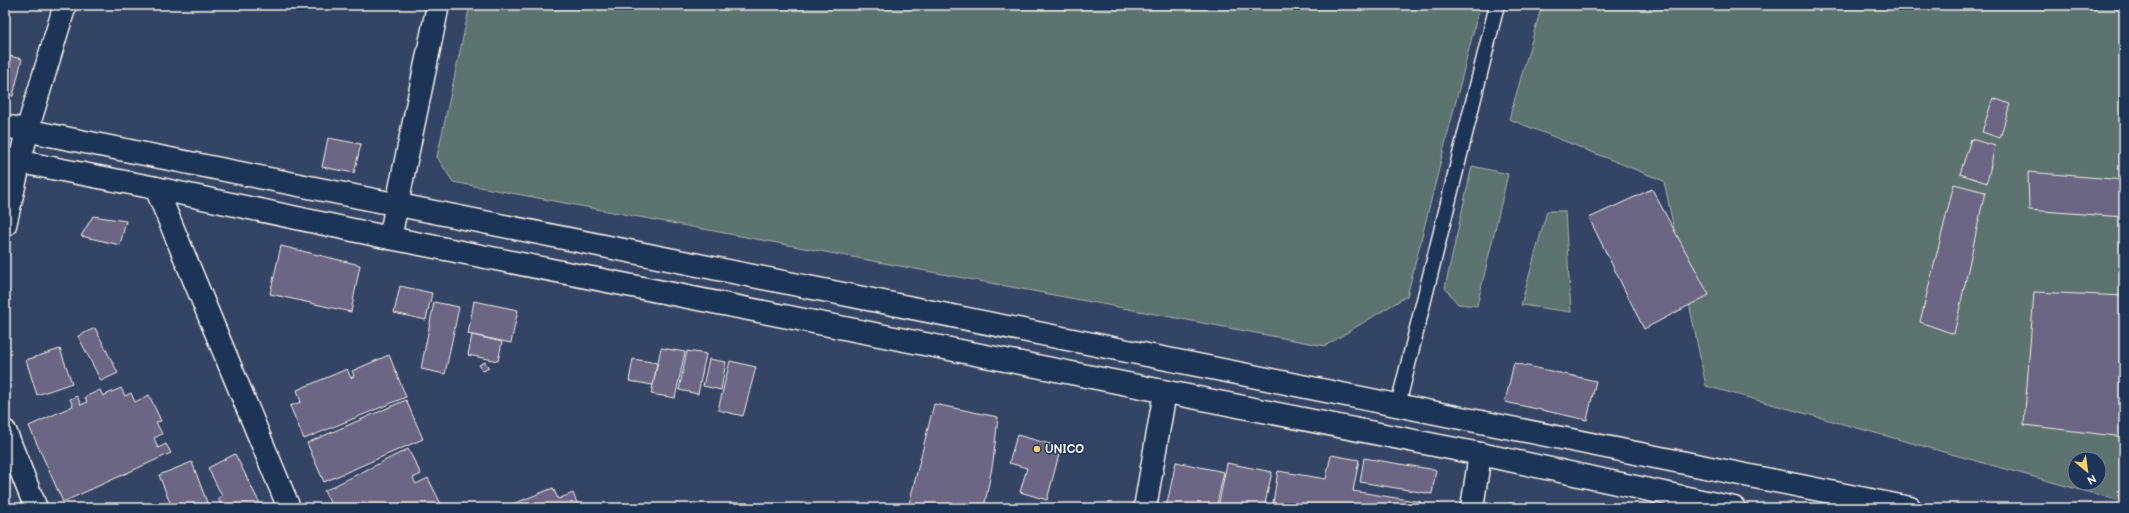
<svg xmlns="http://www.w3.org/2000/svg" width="2129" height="513" font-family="'Balsamiq Sans',sans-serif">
  <rect width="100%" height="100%" fill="#344464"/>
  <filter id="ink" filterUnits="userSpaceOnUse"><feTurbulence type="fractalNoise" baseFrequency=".025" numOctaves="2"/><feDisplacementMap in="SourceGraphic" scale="8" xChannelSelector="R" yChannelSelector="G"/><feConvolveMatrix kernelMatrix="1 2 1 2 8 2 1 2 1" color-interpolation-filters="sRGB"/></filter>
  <g filter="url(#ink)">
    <g fill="#5b736f" stroke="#a8b2ac" fill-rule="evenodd">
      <polygon points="470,5 1480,5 1407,296 1325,346 453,182 437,157"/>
      <path d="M 1542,5 L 2124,5 L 2124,502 L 1706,386 L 1664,181 L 1509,119 ZM 2075,459 L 2099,459 L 2099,483 L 2075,483 Z"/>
      <polygon points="1472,166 1508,174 1477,306 1458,304 1445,288"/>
      <polygon points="1547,211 1565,211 1571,312 1521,305"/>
    </g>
    <g fill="#6a6684" stroke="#f4f1e8">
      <polygon points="5,55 22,59 13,96 5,94"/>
      <polygon points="1993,98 2010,104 2000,138 1982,132"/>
      <polygon points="328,138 361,144 354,173 322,167"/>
      <polygon points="1971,139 1995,146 1987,183 1960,174"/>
      <polygon points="2028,172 2124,180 2124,217 2029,210"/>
      <polygon points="1954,184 1985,192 1954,334 1920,322"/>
      <polygon points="1652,189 1709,295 1644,329 1589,218"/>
      <polygon points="93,216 126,221 120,245 81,236"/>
      <polygon points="281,246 360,265 351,312 270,294"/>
      <polygon points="400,286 432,293 426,320 394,313"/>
      <polygon points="2034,292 2124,296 2124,437 2024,425"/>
      <polygon points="474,301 518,310 511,343 468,334"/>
      <polygon points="434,302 459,307 445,374 421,369"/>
      <polygon points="95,328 118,373 101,381 78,336"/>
      <polygon points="472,335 502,342 498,361 468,355"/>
      <polygon points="661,348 685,352 675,398 651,394"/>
      <polygon points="60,349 72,383 37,395 26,360"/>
      <polygon points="687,351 706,354 698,394 679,390"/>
      <polygon points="389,355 406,397 304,439 290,406 301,402 297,390 347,369 351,378 354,376 352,371"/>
      <polygon points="633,359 657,363 653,385 629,381"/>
      <polygon points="709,359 726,362 721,390 703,386"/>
      <polygon points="730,361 756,367 743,416 718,410"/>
      <polygon points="485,362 489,368 483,371 479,365"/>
      <polygon points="1514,363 1596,381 1587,420 1505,402"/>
      <polygon points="121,388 125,396 131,393 135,402 149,395 161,421 156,422 162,434 154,438 158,448 166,444 171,453 63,502 29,426 73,406 70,399 77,396 81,405 87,402 85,397 100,390 103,396"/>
      <polygon points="406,400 423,439 324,482 307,443"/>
      <polygon points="934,404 998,417 993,462 984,508 908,508"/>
      <polygon points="1017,435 1061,447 1047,500 1020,492 1027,468 1009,463"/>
      <polygon points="408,449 421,474 413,478 416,484 428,478 443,508 381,508 381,506 333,508 324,491"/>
      <polygon points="235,454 262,508 223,508 218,498 222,496 208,468"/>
      <polygon points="1331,455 1359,460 1353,491 1421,502 1420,508 1304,508 1273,503 1278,471 1326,479"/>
      <polygon points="1364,458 1436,470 1432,494 1360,482"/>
      <polygon points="192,462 209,508 172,508 159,475"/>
      <polygon points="1176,462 1224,472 1216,508 1166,508"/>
      <polygon points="1227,463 1272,472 1264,508 1218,508"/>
      <polygon points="553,488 558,499 573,493 579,508 503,508"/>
      <polygon points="1509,503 1538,508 1508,508"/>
    </g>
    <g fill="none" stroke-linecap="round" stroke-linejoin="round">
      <defs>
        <polyline id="lane" points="1398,405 1497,5"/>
        <g id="street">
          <polyline points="156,188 289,508"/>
          <polyline points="5,225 27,131 65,5"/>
          <polyline points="390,238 438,5"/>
          <polyline points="5,431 36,508"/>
          <polyline points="1145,508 1165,392"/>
          <polyline points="1472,508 1480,454"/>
        </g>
        <g id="secondary">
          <polyline points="5,126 1910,508"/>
          <polyline points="5,159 156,188 390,238 1480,454 1734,508"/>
        </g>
      </defs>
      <use href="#lane" stroke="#f4f1e8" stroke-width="17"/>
      <use href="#street" stroke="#f4f1e8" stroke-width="25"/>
      <use href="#secondary" stroke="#f4f1e8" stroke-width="25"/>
      <use href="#lane" stroke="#1d3557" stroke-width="14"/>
      <use href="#street" stroke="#1d3557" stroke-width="22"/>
      <use href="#secondary" stroke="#1d3557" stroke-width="22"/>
    </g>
  </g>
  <circle fill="#ffd166" stroke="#1d3557" stroke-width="1.5" cx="1037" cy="449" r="4"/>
  <g text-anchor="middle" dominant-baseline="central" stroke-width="3" stroke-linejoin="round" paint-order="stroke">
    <g font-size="12" font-weight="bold" fill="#f4f1e8" stroke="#1d3557" text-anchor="start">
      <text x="1045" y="449">UNICO</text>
    </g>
  </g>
  <rect width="2129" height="513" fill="none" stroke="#1d3557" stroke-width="20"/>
  <rect x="10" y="10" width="2109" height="493" fill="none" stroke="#f4f1e8" stroke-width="1.5" filter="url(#ink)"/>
  <g transform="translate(2087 471) rotate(151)"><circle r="19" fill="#1d3557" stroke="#738091"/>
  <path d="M0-3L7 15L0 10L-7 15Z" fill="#ffd166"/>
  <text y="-6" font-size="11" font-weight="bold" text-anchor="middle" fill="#f4f1e8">N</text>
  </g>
</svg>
